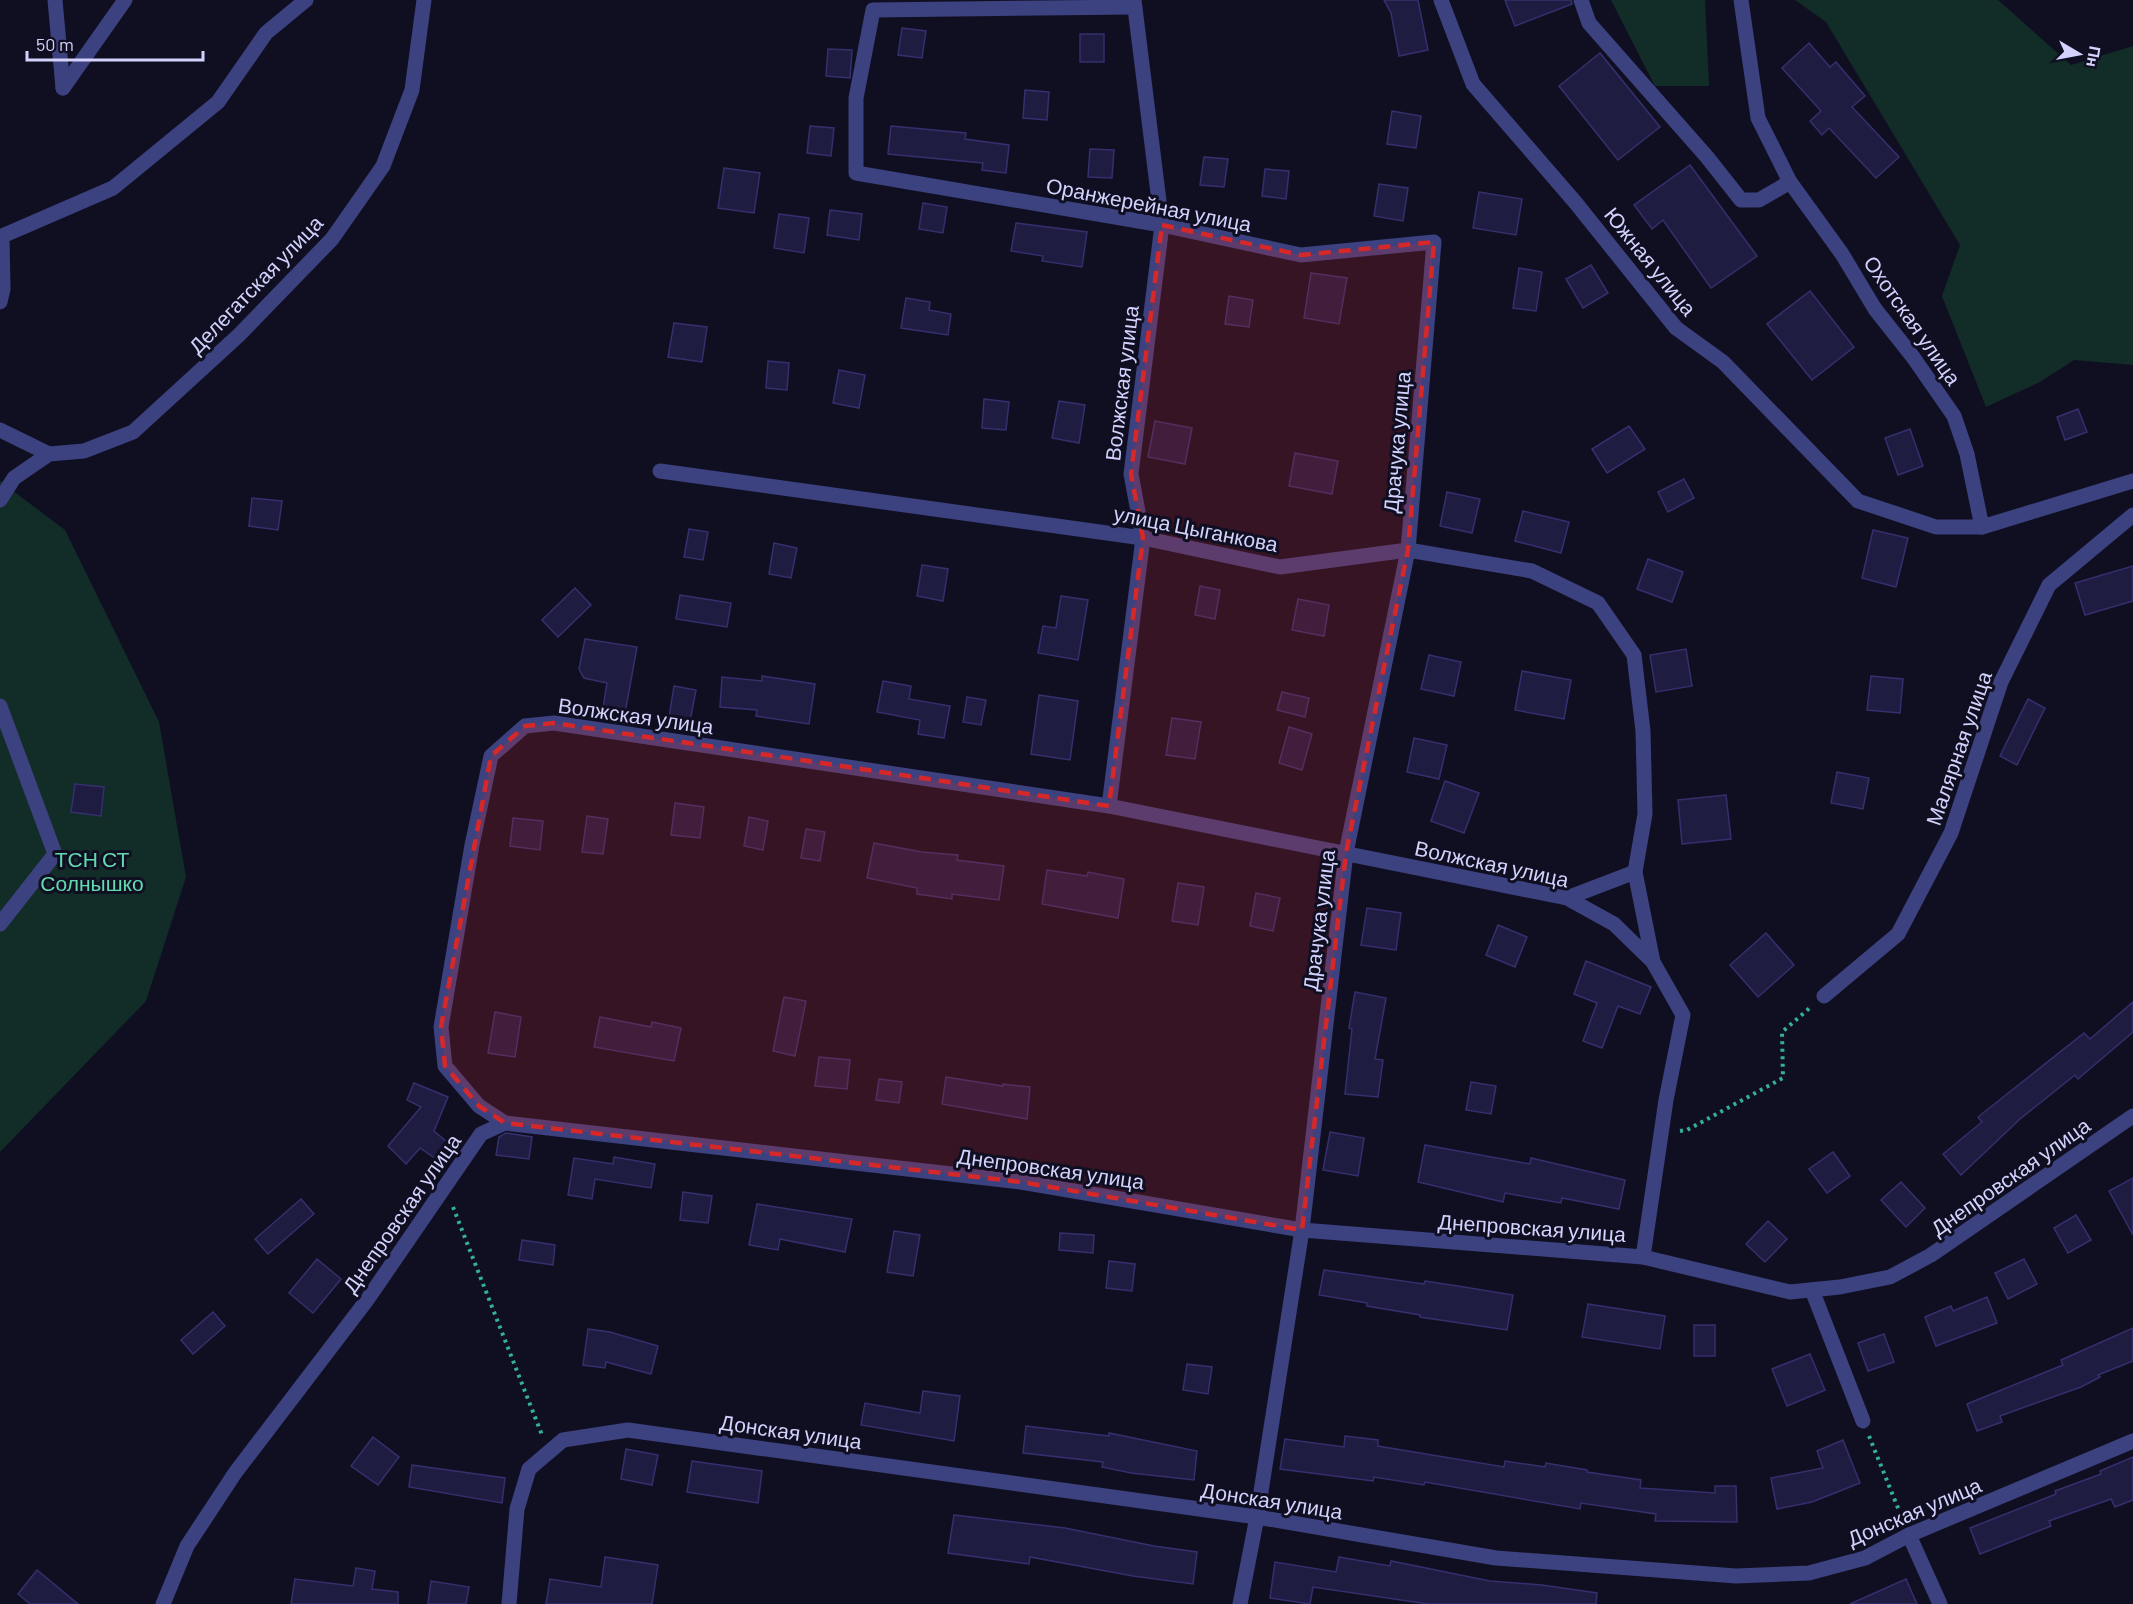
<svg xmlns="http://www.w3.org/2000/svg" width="2133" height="1604" font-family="Barlow,sans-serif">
  <rect width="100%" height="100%" fill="#100f22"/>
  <g fill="#122c28">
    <polygon points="1611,0 1705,0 1709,86 1655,86"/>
    <polygon points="1795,0 1998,0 2071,65 2133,46 2133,365 2074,360 2040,382 1986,407 1942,296 1960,245 1826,22"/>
    <polygon points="0,481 65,530 159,722 186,877 146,1001 0,1152"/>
  </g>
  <g fill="#1f1c42" stroke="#352f6d" stroke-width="1.5">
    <polygon points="1384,0 1418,0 1428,50 1399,56 1391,13"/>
    <polygon points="1505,0 1571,0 1572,4 1515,26"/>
    <polygon points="902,28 926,31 922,58 898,55"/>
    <rect x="1080" y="34" width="24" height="28"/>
    <polygon points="1809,43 1830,67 1836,62 1865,96 1852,107 1899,157 1876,178 1829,128 1822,135 1810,121 1821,111 1782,68"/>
    <polygon points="828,49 852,50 850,78 826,76"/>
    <polygon points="1600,53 1660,127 1618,160 1559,86"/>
    <polygon points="1025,90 1049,92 1047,120 1023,118"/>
    <polygon points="1392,111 1421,116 1416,148 1387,144"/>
    <polygon points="810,126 834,128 831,156 807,153"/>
    <polygon points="891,126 966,133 965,139 1009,145 1006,173 982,170 983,163 888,154"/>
    <polygon points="1090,149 1114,150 1112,178 1088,177"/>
    <polygon points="1204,157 1228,159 1224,187 1200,185"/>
    <polygon points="1690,165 1757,256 1711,288 1663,220 1652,229 1634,205"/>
    <polygon points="724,168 760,173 754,213 718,208"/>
    <polygon points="1265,169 1289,171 1286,199 1262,196"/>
    <polygon points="1379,184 1408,188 1403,221 1374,216"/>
    <polygon points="1479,192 1522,199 1516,235 1473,228"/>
    <polygon points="923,203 947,207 943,233 919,229"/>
    <polygon points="830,210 862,214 859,240 827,235"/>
    <polygon points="779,214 809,218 804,253 774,248"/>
    <polygon points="1016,223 1087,232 1082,267 1042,261 1043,256 1011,251"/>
    <polygon points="1591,265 1608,293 1583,308 1566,279"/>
    <polygon points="1519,268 1542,272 1536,311 1513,308"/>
    <polygon points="1311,273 1347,278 1339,324 1304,318"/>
    <polygon points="1810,291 1854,347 1812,380 1767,324"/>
    <polygon points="1229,296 1253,300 1249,327 1225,324"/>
    <polygon points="906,298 930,302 929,310 951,314 948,335 901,328"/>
    <polygon points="674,323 707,327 702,362 668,357"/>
    <polygon points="768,361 789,363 787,390 766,388"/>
    <polygon points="839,370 865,375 859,408 833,403"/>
    <polygon points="984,399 1009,402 1006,430 982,428"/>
    <polygon points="1059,401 1085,405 1079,443 1052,438"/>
    <polygon points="2078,409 2087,432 2065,440 2057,417"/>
    <polygon points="1155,421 1192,428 1185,464 1148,457"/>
    <polygon points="1629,426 1645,449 1607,473 1592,449"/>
    <polygon points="1910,429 1923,466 1898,475 1885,438"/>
    <polygon points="1295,453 1338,461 1332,494 1289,486"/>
    <polygon points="1684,479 1694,498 1668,512 1658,492"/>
    <polygon points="1447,492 1480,499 1472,533 1440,526"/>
    <polygon points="252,498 282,501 278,530 249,526"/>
    <polygon points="1523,511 1569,522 1561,553 1515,541"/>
    <polygon points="689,529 708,532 703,560 684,557"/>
    <polygon points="1873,530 1908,538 1896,587 1862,578"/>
    <polygon points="774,543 797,548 791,578 769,574"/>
    <polygon points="1648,559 1683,572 1672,602 1637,589"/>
    <polygon points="922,565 948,569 943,601 917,596"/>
    <polygon points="2133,566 2133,601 2085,615 2075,583"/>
    <polygon points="1200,586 1220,590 1215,619 1195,615"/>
    <polygon points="575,588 591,605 558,637 542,620"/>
    <polygon points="680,595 731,603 727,627 676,619"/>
    <polygon points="1061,596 1088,600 1078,660 1038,653 1043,626 1056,628"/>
    <polygon points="1298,599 1329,605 1324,636 1292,630"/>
    <polygon points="585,639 637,647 625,713 603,708 607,683 584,678 579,669"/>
    <polygon points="1686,649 1692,686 1656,692 1650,655"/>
    <polygon points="1429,655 1461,662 1454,696 1421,689"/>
    <polygon points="1522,671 1571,680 1564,719 1515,710"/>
    <polygon points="762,676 815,684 809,724 756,716 757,710 720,707 722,677 762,681"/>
    <polygon points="1871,676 1903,679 1900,713 1867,710"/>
    <polygon points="883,681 911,686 909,699 950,706 944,738 918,734 920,720 877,712"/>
    <polygon points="674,686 696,690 690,721 669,717"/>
    <polygon points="1282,692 1309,698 1305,717 1277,710"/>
    <polygon points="1039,695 1078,701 1070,760 1031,754"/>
    <polygon points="967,697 986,700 981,725 963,722"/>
    <polygon points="2028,699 2045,708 2017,765 2000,756"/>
    <polygon points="1172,718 1201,722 1195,759 1166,755"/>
    <polygon points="1289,727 1312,734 1302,770 1279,763"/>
    <polygon points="1414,738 1447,745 1439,779 1407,772"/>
    <polygon points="1837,772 1869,778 1863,809 1831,803"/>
    <polygon points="1445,781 1479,793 1464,833 1431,821"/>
    <polygon points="75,784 104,787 101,816 71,812"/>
    <polygon points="1726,795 1731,839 1682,844 1678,800"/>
    <polygon points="675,803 704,807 700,838 671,835"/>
    <polygon points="587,816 608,819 603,854 582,852"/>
    <polygon points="749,817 768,821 763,850 744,846"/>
    <polygon points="513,818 543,821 540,850 510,846"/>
    <polygon points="806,829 825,832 820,861 801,858"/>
    <polygon points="874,843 922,852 958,855 957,860 1004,866 999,900 952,894 952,899 917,894 917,888 867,878"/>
    <polygon points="1047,870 1087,876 1088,872 1124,879 1118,918 1042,904"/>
    <polygon points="1178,883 1204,887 1198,925 1172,921"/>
    <polygon points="1256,893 1280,898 1273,931 1250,926"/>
    <polygon points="1367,908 1401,913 1396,950 1361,945"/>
    <polygon points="1498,925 1527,937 1515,967 1486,955"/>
    <polygon points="1766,933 1794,965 1758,997 1730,965"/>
    <polygon points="1586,961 1651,987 1640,1014 1618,1006 1602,1048 1583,1041 1597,1003 1574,994"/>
    <polygon points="1355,992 1386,998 1375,1059 1383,1060 1378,1097 1345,1094 1352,1029 1349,1028"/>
    <polygon points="784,997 806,1001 795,1056 773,1051"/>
    <polygon points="2133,1002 2133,1032 2078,1079 2075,1075 2020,1119 1961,1175 1943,1154 1982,1122 1978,1117 2084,1033 2090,1039"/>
    <polygon points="495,1012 521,1017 515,1057 488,1053"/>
    <polygon points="600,1017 651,1027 652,1022 681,1028 674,1061 594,1047"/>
    <polygon points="819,1057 850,1060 847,1089 815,1086"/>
    <polygon points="946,1077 1003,1086 1003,1084 1030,1087 1027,1119 942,1104"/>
    <polygon points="879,1079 902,1082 899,1103 876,1100"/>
    <polygon points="1471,1082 1496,1086 1491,1114 1466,1110"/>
    <polygon points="414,1083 448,1097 434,1131 454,1148 443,1164 420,1148 406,1164 388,1146 421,1107 407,1100"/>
    <polygon points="1330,1132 1364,1138 1358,1176 1323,1170"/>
    <polygon points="506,1133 532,1137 529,1159 496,1155 499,1137"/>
    <polygon points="1425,1145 1530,1164 1531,1158 1625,1180 1619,1209 1562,1198 1561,1203 1505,1193 1503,1202 1418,1182"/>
    <polygon points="1833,1152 1850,1176 1827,1193 1809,1169"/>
    <polygon points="614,1157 655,1164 651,1188 595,1179 592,1199 568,1195 574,1158 613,1164"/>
    <polygon points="2133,1178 2133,1235 2109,1191"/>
    <polygon points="1901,1182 1925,1208 1906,1227 1881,1200"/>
    <polygon points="683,1192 712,1196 708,1223 680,1220"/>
    <polygon points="301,1199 314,1214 268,1254 255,1239"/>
    <polygon points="757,1204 852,1219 845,1252 780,1239 778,1250 749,1245"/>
    <polygon points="2076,1215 2091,1240 2068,1253 2054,1228"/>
    <polygon points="1768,1221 1787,1239 1765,1262 1746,1244"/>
    <polygon points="894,1231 920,1235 913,1276 887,1272"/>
    <polygon points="1060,1233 1094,1235 1093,1253 1059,1250"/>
    <polygon points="522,1240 555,1245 553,1265 519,1260"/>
    <polygon points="317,1259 341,1279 313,1313 289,1293"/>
    <polygon points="2024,1259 2037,1284 2008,1299 1995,1273"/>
    <polygon points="1109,1261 1135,1264 1132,1291 1106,1288"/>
    <polygon points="1324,1270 1424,1284 1425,1281 1458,1286 1513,1295 1507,1330 1420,1317 1420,1315 1367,1306 1367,1303 1319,1295"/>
    <polygon points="1987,1297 1997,1323 1936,1346 1925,1317 1951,1306 1953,1311"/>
    <polygon points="1588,1304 1665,1316 1660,1349 1582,1337"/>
    <polygon points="213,1312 225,1326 193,1354 181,1340"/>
    <rect x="1694" y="1325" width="21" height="31"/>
    <polygon points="2133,1328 2133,1361 2098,1375 2100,1377 2081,1387 2000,1416 2002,1422 1977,1431 1967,1404 2063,1365 2061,1360"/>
    <polygon points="588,1329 610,1332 658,1346 651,1374 606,1362 605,1368 583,1365"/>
    <polygon points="1884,1334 1894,1362 1868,1371 1858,1343"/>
    <polygon points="1810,1354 1825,1390 1787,1406 1772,1369"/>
    <polygon points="1187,1364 1212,1367 1208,1394 1183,1390"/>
    <polygon points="923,1391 960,1396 954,1441 861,1425 865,1403 920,1413"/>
    <polygon points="1026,1426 1109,1436 1109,1433 1197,1451 1194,1480 1131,1473 1102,1467 1103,1462 1023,1453"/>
    <polygon points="1345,1436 1378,1440 1378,1446 1504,1467 1505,1461 1545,1467 1546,1463 1587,1470 1587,1472 1641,1480 1640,1488 1715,1493 1715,1486 1736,1486 1737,1522 1655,1521 1656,1514 1581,1503 1580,1509 1425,1482 1424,1485 1374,1477 1373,1481 1280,1469 1285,1439 1344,1447"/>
    <polygon points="373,1437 399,1457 378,1485 351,1466"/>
    <polygon points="1843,1440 1860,1483 1812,1502 1777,1509 1771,1478 1823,1468 1817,1451"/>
    <polygon points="626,1449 658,1455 652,1485 621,1479"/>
    <polygon points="2133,1457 2133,1500 2115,1507 2111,1499 2049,1521 2051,1526 1980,1554 1970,1528 2056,1494 2055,1491 2101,1474 2100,1471"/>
    <polygon points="692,1461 762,1471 758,1503 687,1492"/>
    <polygon points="412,1465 505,1478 502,1503 409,1487"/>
    <polygon points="954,1515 1065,1528 1154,1546 1197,1552 1193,1584 1133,1576 1030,1557 1029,1564 948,1553"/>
    <polygon points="605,1557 658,1565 652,1604 546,1604 550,1579 601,1587"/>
    <polygon points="1339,1557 1390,1566 1391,1561 1490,1581 1542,1585 1597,1593 1596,1604 1428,1604 1313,1587 1310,1604 1270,1598 1275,1562 1336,1572"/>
    <polygon points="356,1568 375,1571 372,1589 398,1592 398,1604 291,1604 295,1579 353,1586"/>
    <polygon points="37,1570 78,1604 30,1604 18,1594"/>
    <polygon points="1906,1579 1917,1604 1850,1604"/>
    <polygon points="431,1581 469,1587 466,1604 428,1604"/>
  </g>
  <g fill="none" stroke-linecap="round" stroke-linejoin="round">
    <g stroke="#34af9a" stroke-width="4" stroke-dasharray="3 4.5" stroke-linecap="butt">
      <polyline points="1680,1131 1687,1130 1783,1078 1782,1032 1812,1006"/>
      <polyline points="453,1207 542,1435"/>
      <polyline points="1869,1436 1902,1518"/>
    </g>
    <g stroke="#3c417f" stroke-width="15">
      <polyline points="55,0 63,88"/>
      <polyline points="1441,0 1473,84 1575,202 1676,328 1723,362 1858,501 1936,527 1982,527"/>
      <polyline points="1581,0 1589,23 1707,157 1741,200 1759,200 1790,182"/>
      <polyline points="1741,0 1758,118 1790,182 1842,254 1875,309 1913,357 1954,416 1967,454 1982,527 2133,481"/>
      <polyline points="1135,7 873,10 856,98 856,173 1162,225 1301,255 1434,242 1408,550 1346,853 1302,1230 1257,1517 1240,1604"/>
      <polyline points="63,88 125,0"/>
      <polyline points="0,302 3,289 2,236 113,188 218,102 266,33 306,0"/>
      <polyline points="0,430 49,454"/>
      <polyline points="660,471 1143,538 1280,567 1408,550 1532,571 1598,603 1634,655 1643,731 1645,814 1635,872 1653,962"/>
      <polyline points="0,500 14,478 49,454 84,451 133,432 239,335 332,239 383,166 412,90 424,0"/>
      <polyline points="0,706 55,854 0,924"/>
      <polyline points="1109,806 1143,538 1131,474 1162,225 1134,0"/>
      <polyline points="1567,898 1635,872"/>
      <polyline points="1824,996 1898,934 1951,833 2001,682 2049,585 2133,515"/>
      <polyline points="505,1123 479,1106 445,1066 441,1027 472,845 491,756 525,726 554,723 1109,806 1567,898 1614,924 1653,962 1683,1015 1666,1100 1643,1257"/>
      <polyline points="1812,1290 1863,1421"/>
      <polyline points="1909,1535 1940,1604"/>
      <polyline points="163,1604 187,1546 235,1473 367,1300 481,1134 505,1123 1021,1182 1302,1230 1643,1257 1790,1292 1840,1287 1890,1277 1931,1255 2133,1116"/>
      <polyline points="509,1604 517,1509 529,1469 563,1440 628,1430 1257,1517 1496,1558 1736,1576 1809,1573 1865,1558 1909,1535 2133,1441"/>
    </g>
  </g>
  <path fill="#d62828" fill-opacity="0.2" stroke="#d62828" stroke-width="4.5" stroke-dasharray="12 8" stroke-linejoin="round" d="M 1162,225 L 1301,255 L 1434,242 L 1408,550 L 1346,853 L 1302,1230 L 1021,1182 L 505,1123 L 479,1106 L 445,1066 L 441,1027 L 491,756 L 525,726 L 554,723 L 1109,806 L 1143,538 L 1131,474 Z"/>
  <g text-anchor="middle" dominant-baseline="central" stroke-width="6" stroke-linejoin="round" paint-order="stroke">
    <g font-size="21" fill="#d2d2fd" stroke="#100f22">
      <text transform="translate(1149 204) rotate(11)">Оранжерейная улица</text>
      <text transform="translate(1651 261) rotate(51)">Южная улица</text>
      <text transform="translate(255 284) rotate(-46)">Делегатская улица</text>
      <text transform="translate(1913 320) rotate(55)">Охотская улица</text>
      <text transform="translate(1121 383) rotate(-83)">Волжская улица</text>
      <text transform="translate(1396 442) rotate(-85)">Драчука улица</text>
      <text transform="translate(1196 528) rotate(11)">улица Цыганкова</text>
      <text transform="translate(636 715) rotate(8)">Волжская улица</text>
      <text transform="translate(1958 748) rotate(-71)">Малярная улица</text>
      <text transform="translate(1492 863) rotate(12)">Волжская улица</text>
      <text transform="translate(1318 920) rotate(-83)">Драчука улица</text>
      <text transform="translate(1051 1168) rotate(8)">Днепровская улица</text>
      <text transform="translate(2010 1176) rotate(-35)">Днепровская улица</text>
      <text transform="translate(401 1213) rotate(-55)">Днепровская улица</text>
      <text transform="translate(1532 1227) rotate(4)">Днепровская улица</text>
      <text transform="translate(791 1431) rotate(8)">Донская улица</text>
      <text transform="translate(1272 1500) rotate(9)">Донская улица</text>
      <text transform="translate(1914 1511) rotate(-23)">Донская улица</text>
    </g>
    <g font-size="21" fill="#61daaf" stroke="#100f22">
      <text x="92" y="858">ТСН СТ<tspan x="92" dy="24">Солнышко</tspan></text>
    </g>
  </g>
  <g transform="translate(2079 54) rotate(100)" stroke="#100f22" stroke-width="4.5" paint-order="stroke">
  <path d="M0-4.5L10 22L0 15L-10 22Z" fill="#d2d2fd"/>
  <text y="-9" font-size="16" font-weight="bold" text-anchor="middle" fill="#d2d2fd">Пн</text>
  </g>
  <path d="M27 51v9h176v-9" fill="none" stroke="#d2d2fd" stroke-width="3"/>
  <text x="36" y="51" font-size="18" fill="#d2d2fd" stroke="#100f22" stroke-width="4.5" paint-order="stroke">50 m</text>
</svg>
